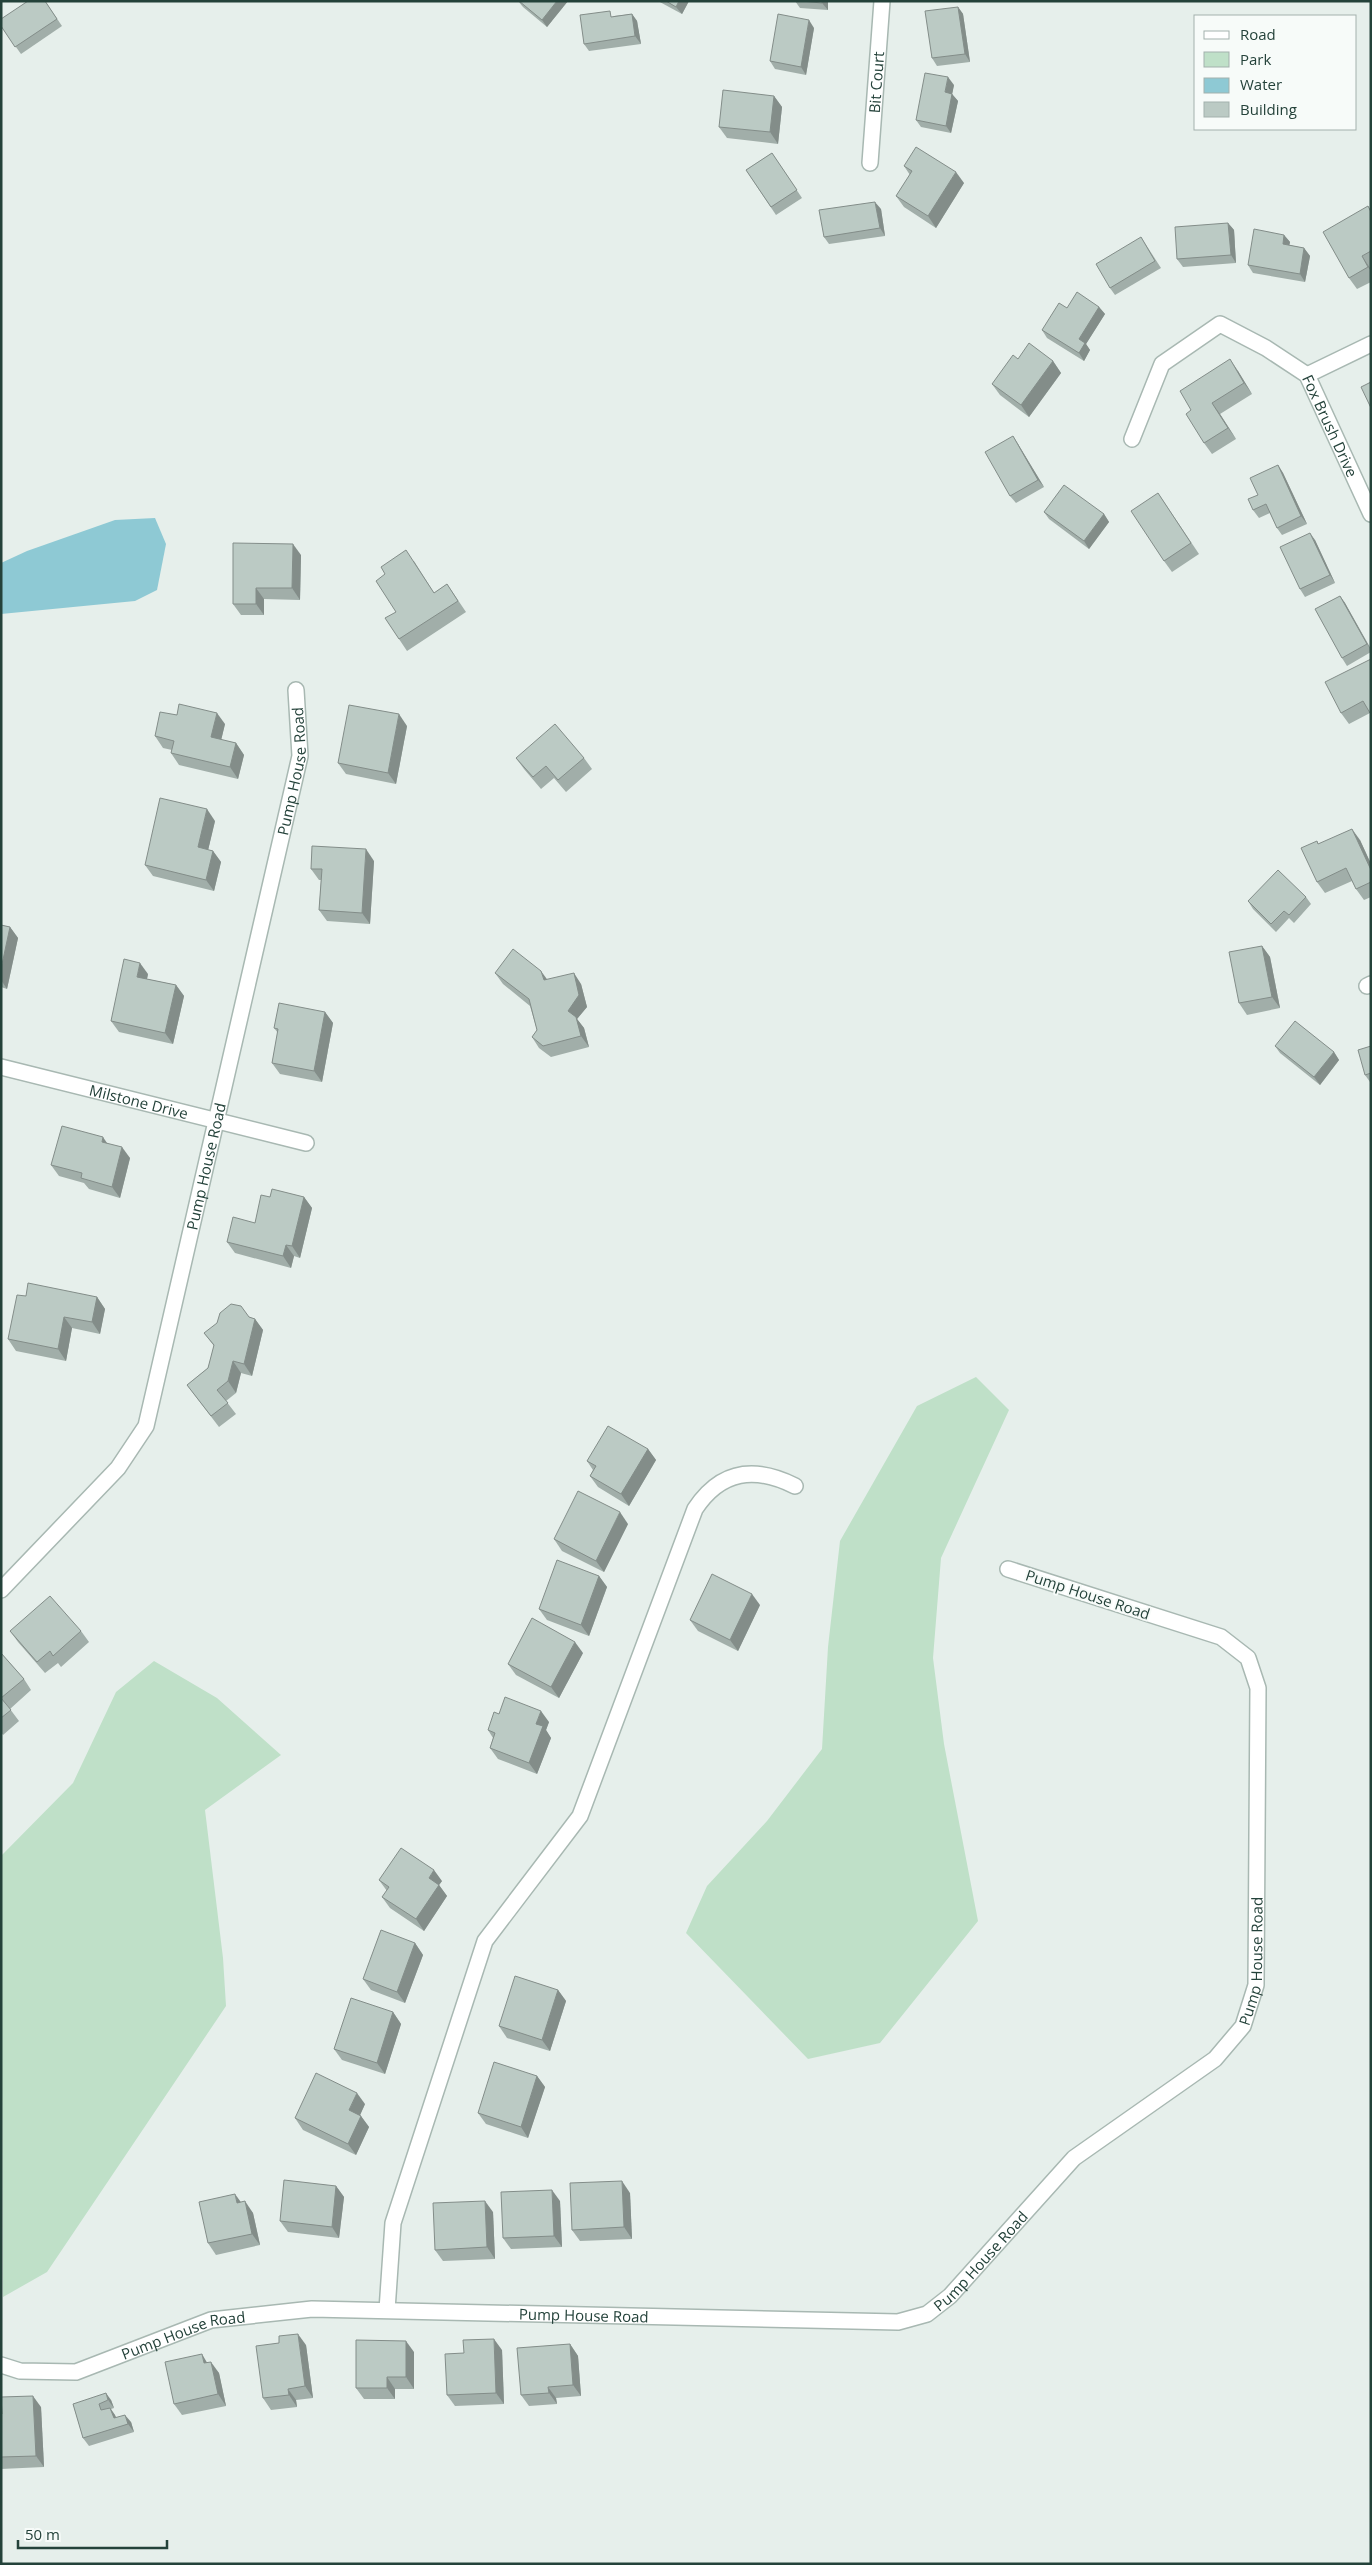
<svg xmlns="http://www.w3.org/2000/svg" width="1372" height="2565" font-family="'Open Sans',sans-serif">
  <rect width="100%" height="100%" fill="#e6efeb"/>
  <g fill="#bfe0c8">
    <polygon points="976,1377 1009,1410 941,1558 933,1658 944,1744 978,1921 880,2043 808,2059 686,1933 707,1886 767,1821 822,1749 828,1647 840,1541 917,1406"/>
    <polygon points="154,1661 217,1698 281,1755 205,1810 223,1958 226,2006 47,2272 3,2297 1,1856 73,1783 116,1692"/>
  </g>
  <polygon fill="#8ec9d4" points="155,518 166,544 157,590 135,601 1,614 1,563 27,551 115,520"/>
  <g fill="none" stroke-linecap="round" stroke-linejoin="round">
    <defs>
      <g id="minor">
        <path id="s1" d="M 870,163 L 882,1"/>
        <polyline points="1307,375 1371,344"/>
        <path id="s2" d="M 1132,439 L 1162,364 L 1220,324 L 1266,348 L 1307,375 L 1371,514"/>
        <polyline points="1367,986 1371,984"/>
        <path id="s3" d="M 1,1067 L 306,1143"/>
        <path id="s4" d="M 1,1590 L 118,1468 L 146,1426 L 300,756 L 296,690"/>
        <path d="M 387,2310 L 393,2223 L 485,1941 L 580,1816 L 695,1509 C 721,1470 755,1466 795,1486"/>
        <path id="s5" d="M 1,2365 L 20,2371 L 76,2372 L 211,2320 L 312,2309 L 898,2322 L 927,2314 L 950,2296 L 1074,2158 L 1215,2059 L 1243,2026 L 1256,1985 L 1258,1688 L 1248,1658 L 1221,1637 L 1008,1569"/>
      </g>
    </defs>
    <use href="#minor" stroke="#a8b8b2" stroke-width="18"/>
    <use href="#minor" stroke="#fff" stroke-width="15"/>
  </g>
  <g fill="#a1aea9">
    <polygon points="45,1 62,26 21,54 1,26"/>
    <polygon points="518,1 568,1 547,27 523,7"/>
    <polygon points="658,1 689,1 682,14"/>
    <polygon points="795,1 828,1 828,10 800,8"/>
    <polygon points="958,7 963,14 970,62 937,66 932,58"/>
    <polygon points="632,14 637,21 641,44 589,51 584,44 614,16"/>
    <polygon points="814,28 806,75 775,69 770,61"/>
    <polygon points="954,85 952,94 958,101 951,133 921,127 916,120"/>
    <polygon points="774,96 782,107 778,144 727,138 719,127"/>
    <polygon points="772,153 802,198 776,215 746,170"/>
    <polygon points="904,166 964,183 936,228 904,207 896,196 910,175"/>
    <polygon points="1368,206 1371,211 1371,267 1370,268 1371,269 1371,282 1357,289 1349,278"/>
    <polygon points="881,209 885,236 829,244 824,237"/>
    <polygon points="1228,223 1234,230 1236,263 1183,267 1177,259"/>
    <polygon points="1284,235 1290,242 1289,245 1304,248 1310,256 1305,282 1253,273 1248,265"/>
    <polygon points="1141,237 1161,268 1115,295 1110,288"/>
    <polygon points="1099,307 1105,314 1086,344 1090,350 1084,361 1047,338 1042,330 1067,308"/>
    <polygon points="1018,359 1053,361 1061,373 1029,417 1000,395 992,384"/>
    <polygon points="1238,371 1252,394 1220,414 1236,439 1212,454 1204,443 1191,410"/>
    <polygon points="1013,436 1018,444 1044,487 1016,503 1010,496"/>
    <polygon points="1278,465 1283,473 1307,524 1282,535 1277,528 1270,513 1259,518 1253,510 1258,495"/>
    <polygon points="1158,493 1199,554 1172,572 1164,561"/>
    <polygon points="1044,512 1104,514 1109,522 1089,549 1049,519"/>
    <polygon points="1315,540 1335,583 1305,597 1300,589"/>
    <polygon points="301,555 300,600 264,599 264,615 241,615 233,604"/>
    <polygon points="414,561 434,593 447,584 466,612 407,651 399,639 396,612"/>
    <polygon points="1340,596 1345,603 1371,649 1371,652 1347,666 1342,658"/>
    <polygon points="1371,659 1371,715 1370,713 1349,724 1341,713"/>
    <polygon points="177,715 225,724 221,740 236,743 244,755 238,779 179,765 171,753 172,750 163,748 155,736"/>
    <polygon points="407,726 396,784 346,774 338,763"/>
    <polygon points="516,758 584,758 592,769 566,792 554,778 541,789 524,769"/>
    <polygon points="215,821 208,850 213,851 221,862 214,891 153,876 145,865"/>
    <polygon points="1360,840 1371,864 1371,897 1364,900 1356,889 1352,881 1325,893 1317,882 1319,844"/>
    <polygon points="374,861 370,924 327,921 319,910 321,880 319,880 311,869"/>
    <polygon points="1306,897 1311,904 1294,923 1289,918 1276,932 1253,909 1248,901"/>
    <polygon points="1,925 10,927 18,938 7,989 1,987"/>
    <polygon points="1262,946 1270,957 1280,1008 1247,1015 1239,1003"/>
    <polygon points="495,973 581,984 587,1007 577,1019 584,1028 589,1047 551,1057 539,1048 532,1037 537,1030 530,1006 503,984"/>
    <polygon points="148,974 147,979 176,985 184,996 173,1044 119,1032 111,1021"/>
    <polygon points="325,1012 333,1023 322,1082 280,1074 272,1063 278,1033 274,1028"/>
    <polygon points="1275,1046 1334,1052 1339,1060 1320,1085 1280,1053"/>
    <polygon points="1371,1046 1371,1082 1370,1082 1365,1075"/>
    <polygon points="107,1143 130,1158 120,1198 89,1189 84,1183 59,1176 51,1165"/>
    <polygon points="270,1197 304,1197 312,1208 300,1258 294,1256 291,1268 235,1253 227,1242 255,1223"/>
    <polygon points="26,1296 97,1297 105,1309 100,1334 72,1328 66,1361 16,1351 8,1339"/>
    <polygon points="249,1317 255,1319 263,1330 252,1376 241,1373 236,1393 226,1401 236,1414 219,1427 187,1385 208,1368 214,1346 204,1333"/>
    <polygon points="648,1449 656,1460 629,1506 598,1487 590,1476 593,1470 587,1461"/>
    <polygon points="628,1524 604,1572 562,1551 554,1539"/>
    <polygon points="599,1576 607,1587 589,1636 547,1620 539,1609"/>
    <polygon points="760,1605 738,1651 698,1631 690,1620"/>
    <polygon points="10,1631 81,1631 89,1642 61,1667 58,1663 45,1673 18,1642"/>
    <polygon points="1,1653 24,1679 31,1690 10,1709 19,1721 3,1735 1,1732"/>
    <polygon points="583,1653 559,1698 516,1675 508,1664"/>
    <polygon points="499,1714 549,1722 546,1730 551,1738 537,1774 498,1759 490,1748 493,1738 488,1730"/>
    <polygon points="379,1880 442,1881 439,1885 447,1896 424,1931 390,1908 382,1897 387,1891"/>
    <polygon points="415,1943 423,1955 405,2003 371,1990 363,1979"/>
    <polygon points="558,1990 566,2001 550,2051 507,2038 499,2026"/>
    <polygon points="393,2012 401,2024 385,2074 342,2060 334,2049"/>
    <polygon points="537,2076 545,2087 528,2138 486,2124 478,2113"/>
    <polygon points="365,2104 360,2115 369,2127 356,2155 303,2130 295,2118"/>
    <polygon points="336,2186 344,2197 339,2238 288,2232 280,2221"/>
    <polygon points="630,2193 632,2239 580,2241 572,2230"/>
    <polygon points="560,2201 562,2247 511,2249 503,2238"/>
    <polygon points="241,2202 253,2213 260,2245 216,2255 208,2243"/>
    <polygon points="493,2212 495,2259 443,2261 435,2250"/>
    <polygon points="570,2344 578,2356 581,2396 556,2398 557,2404 529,2406 521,2395"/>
    <polygon points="306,2345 313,2398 296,2400 297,2407 271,2410 263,2398"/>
    <polygon points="502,2350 504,2404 455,2406 447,2395"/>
    <polygon points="414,2352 414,2389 395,2389 395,2399 364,2399 356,2388"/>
    <polygon points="207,2363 219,2373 226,2406 182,2415 174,2404"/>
    <polygon points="111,2400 114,2408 111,2409 116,2417 131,2422 134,2432 89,2446 83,2438 73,2404"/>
    <polygon points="41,2407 44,2467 1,2469 1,2414"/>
  </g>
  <g fill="#838d89">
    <polygon points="557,1 568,1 547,27 542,20"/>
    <polygon points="679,1 689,1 682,14 676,7"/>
    <polygon points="822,1 828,1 828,10 822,3"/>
    <polygon points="958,7 963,14 970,62 965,54"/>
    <polygon points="632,14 637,21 641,44 635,36"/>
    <polygon points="809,20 814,28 806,75 801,67"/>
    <polygon points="948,77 954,85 951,100 945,92"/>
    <polygon points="952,94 958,101 951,133 946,126"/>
    <polygon points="774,96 782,107 778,144 770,132"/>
    <polygon points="956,172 964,183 936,228 928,216"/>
    <polygon points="875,202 881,209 885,236 880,228"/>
    <polygon points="1228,223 1234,230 1236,263 1231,255"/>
    <polygon points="1284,235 1290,242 1288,252 1283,244"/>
    <polygon points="1304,248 1310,256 1305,282 1300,274"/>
    <polygon points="1362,256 1370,268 1371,271 1368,267"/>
    <polygon points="1099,307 1105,314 1086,344 1090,350 1084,361 1079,353 1079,339"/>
    <polygon points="1230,359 1238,371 1252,394 1244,383"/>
    <polygon points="1053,361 1061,373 1029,417 1021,405"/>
    <polygon points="1212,403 1220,414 1236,439 1228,428"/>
    <polygon points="1013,436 1018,444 1044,487 1038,480"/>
    <polygon points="1278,465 1283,473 1307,524 1301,516"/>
    <polygon points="1104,514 1109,522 1089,549 1084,541"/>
    <polygon points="1310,533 1315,540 1335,583 1330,575"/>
    <polygon points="293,544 301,555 300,600 292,588"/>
    <polygon points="256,588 264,599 264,615 256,604"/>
    <polygon points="1340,596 1345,603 1371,650 1367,644"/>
    <polygon points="217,713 225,724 219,749 211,737"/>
    <polygon points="399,714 407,726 396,784 388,773"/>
    <polygon points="236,743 244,755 238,779 230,767"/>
    <polygon points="207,809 215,821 206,859 198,847"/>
    <polygon points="1352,829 1360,840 1371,864 1371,870"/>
    <polygon points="366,849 374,861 370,924 362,913"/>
    <polygon points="213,851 221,862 214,891 206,880"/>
    <polygon points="10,927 18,938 7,989 1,980 1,969"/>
    <polygon points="1262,946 1270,957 1280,1008 1272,997"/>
    <polygon points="140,963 148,974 145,988 137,977"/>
    <polygon points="541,971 549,982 544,980"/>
    <polygon points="574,973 581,984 587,1007 577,1019 584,1028 589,1047 581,1036 568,1011"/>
    <polygon points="176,985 184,996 173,1044 165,1033"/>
    <polygon points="325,1012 333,1023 322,1082 314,1071"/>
    <polygon points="1334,1052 1339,1060 1320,1085 1314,1077"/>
    <polygon points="103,1137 111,1149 102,1142"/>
    <polygon points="122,1147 130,1158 120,1198 112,1187"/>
    <polygon points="304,1197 312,1208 300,1258 292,1246"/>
    <polygon points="286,1245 294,1256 291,1268 283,1256"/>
    <polygon points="97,1297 105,1309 100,1334 92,1322"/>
    <polygon points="64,1317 72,1328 66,1361 58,1349"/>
    <polygon points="255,1319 263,1330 252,1376 244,1364"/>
    <polygon points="233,1361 241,1373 236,1393 228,1381"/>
    <polygon points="648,1449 656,1460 629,1506 621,1494"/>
    <polygon points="620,1512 628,1524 604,1572 596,1561"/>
    <polygon points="599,1576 607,1587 589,1636 581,1625"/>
    <polygon points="752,1594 760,1605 738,1651 730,1640"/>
    <polygon points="575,1642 583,1653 559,1698 551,1687"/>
    <polygon points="541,1711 549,1722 546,1730 551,1738 537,1774 529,1763 536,1724"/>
    <polygon points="434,1870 442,1881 439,1885 447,1896 424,1931 416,1919 429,1878"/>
    <polygon points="415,1943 423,1955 405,2003 397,1992"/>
    <polygon points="558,1990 566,2001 550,2051 542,2040"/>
    <polygon points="393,2012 401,2024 385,2074 377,2063"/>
    <polygon points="537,2076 545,2087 528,2138 521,2127"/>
    <polygon points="357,2093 365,2104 357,2122 349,2110"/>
    <polygon points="361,2116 369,2127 356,2155 348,2144"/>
    <polygon points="622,2181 630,2193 632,2239 624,2227"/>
    <polygon points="336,2186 344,2197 339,2238 332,2227"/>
    <polygon points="552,2190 560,2201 562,2247 554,2236"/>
    <polygon points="235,2194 243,2205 237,2203"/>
    <polygon points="245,2201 253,2213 260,2245 252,2234"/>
    <polygon points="485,2201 493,2212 495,2259 487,2247"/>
    <polygon points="298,2334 306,2345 313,2398 305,2386"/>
    <polygon points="494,2339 502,2350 504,2404 496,2393"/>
    <polygon points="406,2341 414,2352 414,2389 406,2377"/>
    <polygon points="570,2344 578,2356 581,2396 573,2385"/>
    <polygon points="202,2354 209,2366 204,2363"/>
    <polygon points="211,2362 219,2373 226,2406 218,2394"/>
    <polygon points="387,2377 395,2389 395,2399 387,2388"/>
    <polygon points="548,2387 556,2398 557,2404 549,2393"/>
    <polygon points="288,2389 296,2400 297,2407 289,2395"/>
    <polygon points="106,2393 111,2400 114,2408 108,2400"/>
    <polygon points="33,2396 41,2407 44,2467 36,2456"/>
    <polygon points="110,2408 115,2415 119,2426 114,2418"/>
    <polygon points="125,2415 131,2422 134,2432 128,2424"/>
  </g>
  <g fill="#bbcac4" stroke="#838d89">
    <polygon points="28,1 45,1 57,19 15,47 1,26 1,19"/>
    <polygon points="519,1 557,1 542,20"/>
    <polygon points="666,1 679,1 676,7"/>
    <polygon points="801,1 822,1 822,3"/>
    <polygon points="958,7 965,54 932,58 925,11"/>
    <polygon points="610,11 611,17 632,14 635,36 584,44 580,15"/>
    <polygon points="778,14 809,20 801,67 770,61"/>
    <polygon points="925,73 948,77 945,92 952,94 946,126 916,120"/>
    <polygon points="723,90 774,96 770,132 719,127"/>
    <polygon points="916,147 956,172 928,216 896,196 912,171 904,166"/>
    <polygon points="772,153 797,190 771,207 746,170"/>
    <polygon points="875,202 880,228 824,237 819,210"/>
    <polygon points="1368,206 1371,212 1371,251 1362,256 1368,267 1349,278 1323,232"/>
    <polygon points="1228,223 1231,255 1177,259 1175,227"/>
    <polygon points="1254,229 1284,235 1283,244 1304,248 1300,274 1248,265"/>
    <polygon points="1141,237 1155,261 1110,288 1096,264"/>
    <polygon points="1077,292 1099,307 1079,339 1085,343 1079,353 1042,330 1059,303 1067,308"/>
    <polygon points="1029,343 1053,361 1021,405 992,384 1013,355 1018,359"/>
    <polygon points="1230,359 1244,383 1212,403 1228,428 1204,443 1186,414 1191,410 1180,391"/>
    <polygon points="1371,382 1371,408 1361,387"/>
    <polygon points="1013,436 1038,480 1010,496 985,452"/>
    <polygon points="1278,465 1301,516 1277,528 1266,504 1253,510 1248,499 1258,495 1250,478"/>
    <polygon points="1064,485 1104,514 1084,541 1044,512"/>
    <polygon points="1158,493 1191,543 1164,561 1131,511"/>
    <polygon points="1310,533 1330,575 1300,589 1280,547"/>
    <polygon points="233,543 293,544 292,588 256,588 256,604 233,604"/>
    <polygon points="406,550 434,593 447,584 458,601 399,639 385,618 396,612 376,581 385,574 381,567"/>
    <polygon points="1340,596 1367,644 1342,658 1315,609"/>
    <polygon points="1371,659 1371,713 1370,713 1363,701 1341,713 1325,682"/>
    <polygon points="179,704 217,713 211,737 236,743 230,767 171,753 174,741 155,736 160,712 177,715"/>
    <polygon points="349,705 399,714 388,773 338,763"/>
    <polygon points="555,724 584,758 558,780 546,766 533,777 516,758"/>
    <polygon points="160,798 207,809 198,847 213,851 206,880 145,865"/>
    <polygon points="1352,829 1371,870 1371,882 1356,889 1346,868 1317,882 1301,848 1317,841 1318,844"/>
    <polygon points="312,846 366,849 362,913 319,910 322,869 311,869"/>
    <polygon points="1278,870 1306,897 1289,915 1284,911 1271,924 1248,901"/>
    <polygon points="1,925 10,927 1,969"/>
    <polygon points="1262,946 1272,997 1239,1003 1229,952"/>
    <polygon points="513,949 541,971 544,980 574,973 579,995 568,1011 576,1017 581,1036 543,1046 532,1037 537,1030 529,999 495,973"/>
    <polygon points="124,959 140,963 137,977 176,985 165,1033 111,1021"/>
    <polygon points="279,1003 325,1012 314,1071 272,1063 278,1029 274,1028"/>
    <polygon points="1295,1021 1334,1052 1314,1077 1275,1046"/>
    <polygon points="1371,1046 1371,1073 1365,1075 1358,1050"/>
    <polygon points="62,1126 103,1137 102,1142 122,1147 112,1187 81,1178 82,1173 51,1165"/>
    <polygon points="272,1189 304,1197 292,1246 286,1245 283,1256 227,1242 233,1217 255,1223 261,1195 270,1197"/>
    <polygon points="28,1283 97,1297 92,1322 64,1317 58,1349 8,1339 17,1295 26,1296"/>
    <polygon points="231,1304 241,1306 249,1317 255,1319 244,1364 233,1361 228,1381 217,1390 228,1403 211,1416 187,1385 208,1368 214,1345 204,1333 217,1323 220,1313"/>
    <polygon points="608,1426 648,1449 621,1494 590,1476 596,1466 587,1461"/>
    <polygon points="578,1491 620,1512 596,1561 554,1539"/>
    <polygon points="557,1560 599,1576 581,1625 539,1609"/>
    <polygon points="712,1574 752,1594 730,1640 690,1620"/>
    <polygon points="50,1596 81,1631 53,1656 50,1651 37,1662 10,1631"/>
    <polygon points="532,1618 575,1642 551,1687 508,1664"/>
    <polygon points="1,1653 24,1679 1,1698"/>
    <polygon points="505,1697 541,1711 536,1724 543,1726 529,1763 490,1748 495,1733 488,1730 494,1712 499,1714"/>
    <polygon points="1,1698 11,1710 1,1718"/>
    <polygon points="401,1848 434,1870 429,1878 439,1885 416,1919 382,1897 389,1887 379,1880"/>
    <polygon points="381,1930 415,1943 397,1992 363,1979"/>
    <polygon points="515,1976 558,1990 542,2040 499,2026"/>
    <polygon points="351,1998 393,2012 377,2063 334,2049"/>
    <polygon points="494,2062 537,2076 521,2127 478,2113"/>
    <polygon points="316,2073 357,2093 349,2110 361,2116 348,2144 295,2118"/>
    <polygon points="284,2180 336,2186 332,2227 280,2221"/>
    <polygon points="622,2181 624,2227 572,2230 570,2183"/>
    <polygon points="552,2190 554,2236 503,2238 501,2192"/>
    <polygon points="235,2194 237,2203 245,2201 252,2234 208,2243 199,2202"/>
    <polygon points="485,2201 487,2247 435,2250 433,2203"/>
    <polygon points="298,2334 305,2386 288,2389 289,2395 263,2398 256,2346 279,2343 279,2336"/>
    <polygon points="494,2339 496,2393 447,2395 445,2354 464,2353 463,2340"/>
    <polygon points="356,2340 406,2341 406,2377 387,2377 387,2388 356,2388"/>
    <polygon points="570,2344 573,2385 548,2387 549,2393 521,2395 517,2348"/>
    <polygon points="202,2354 204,2363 211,2362 218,2394 174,2404 165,2362"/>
    <polygon points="106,2393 108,2400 99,2404 101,2410 110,2408 114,2418 125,2415 128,2424 83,2438 73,2404"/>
    <polygon points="33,2396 36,2456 1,2457 1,2414 2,2414 1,2397"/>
  </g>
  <g text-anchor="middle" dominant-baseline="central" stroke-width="4" stroke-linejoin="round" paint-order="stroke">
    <g font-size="15" fill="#24423a" stroke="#f7fbf9">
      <text stroke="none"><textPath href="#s1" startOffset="81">Bit Court</textPath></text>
      <text stroke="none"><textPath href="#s2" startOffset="308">Fox Brush Drive</textPath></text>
      <text stroke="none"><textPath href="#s4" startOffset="891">Pump House Road</textPath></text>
      <text stroke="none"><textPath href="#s3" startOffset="142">Milstone Drive</textPath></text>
      <text stroke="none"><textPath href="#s4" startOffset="486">Pump House Road</textPath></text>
      <text transform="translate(1088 1594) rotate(18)">Pump House Road</text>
      <text stroke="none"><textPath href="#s5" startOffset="1435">Pump House Road</textPath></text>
      <text stroke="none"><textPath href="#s5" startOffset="1014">Pump House Road</textPath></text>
      <text stroke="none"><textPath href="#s5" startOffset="594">Pump House Road</textPath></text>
      <text stroke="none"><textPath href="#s5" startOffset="190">Pump House Road</textPath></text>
    </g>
  </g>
  <rect width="1372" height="2565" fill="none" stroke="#24423a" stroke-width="5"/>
  <rect x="1194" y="15" width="162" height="115" fill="#f7fbf9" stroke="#a3b1ad"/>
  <rect x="1204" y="31" width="25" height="8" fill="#ffffff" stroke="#a3b1ad"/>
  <text x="1240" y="40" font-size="15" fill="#24423a">Road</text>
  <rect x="1204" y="52" width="25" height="15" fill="#bfe0c8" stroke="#a3b1ad"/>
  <text x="1240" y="65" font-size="15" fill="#24423a">Park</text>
  <rect x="1204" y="78" width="25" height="15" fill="#8ec9d4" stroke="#a3b1ad"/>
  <text x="1240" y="90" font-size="15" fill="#24423a">Water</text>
  <rect x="1204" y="102" width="25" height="15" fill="#bbcac4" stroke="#a3b1ad"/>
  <text x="1240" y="115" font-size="15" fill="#24423a">Building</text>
  <path d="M18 2540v8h149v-8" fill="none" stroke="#24423a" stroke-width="2.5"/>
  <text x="25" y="2540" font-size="15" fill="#24423a" stroke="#f7fbf9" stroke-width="4" paint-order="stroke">50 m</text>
</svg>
